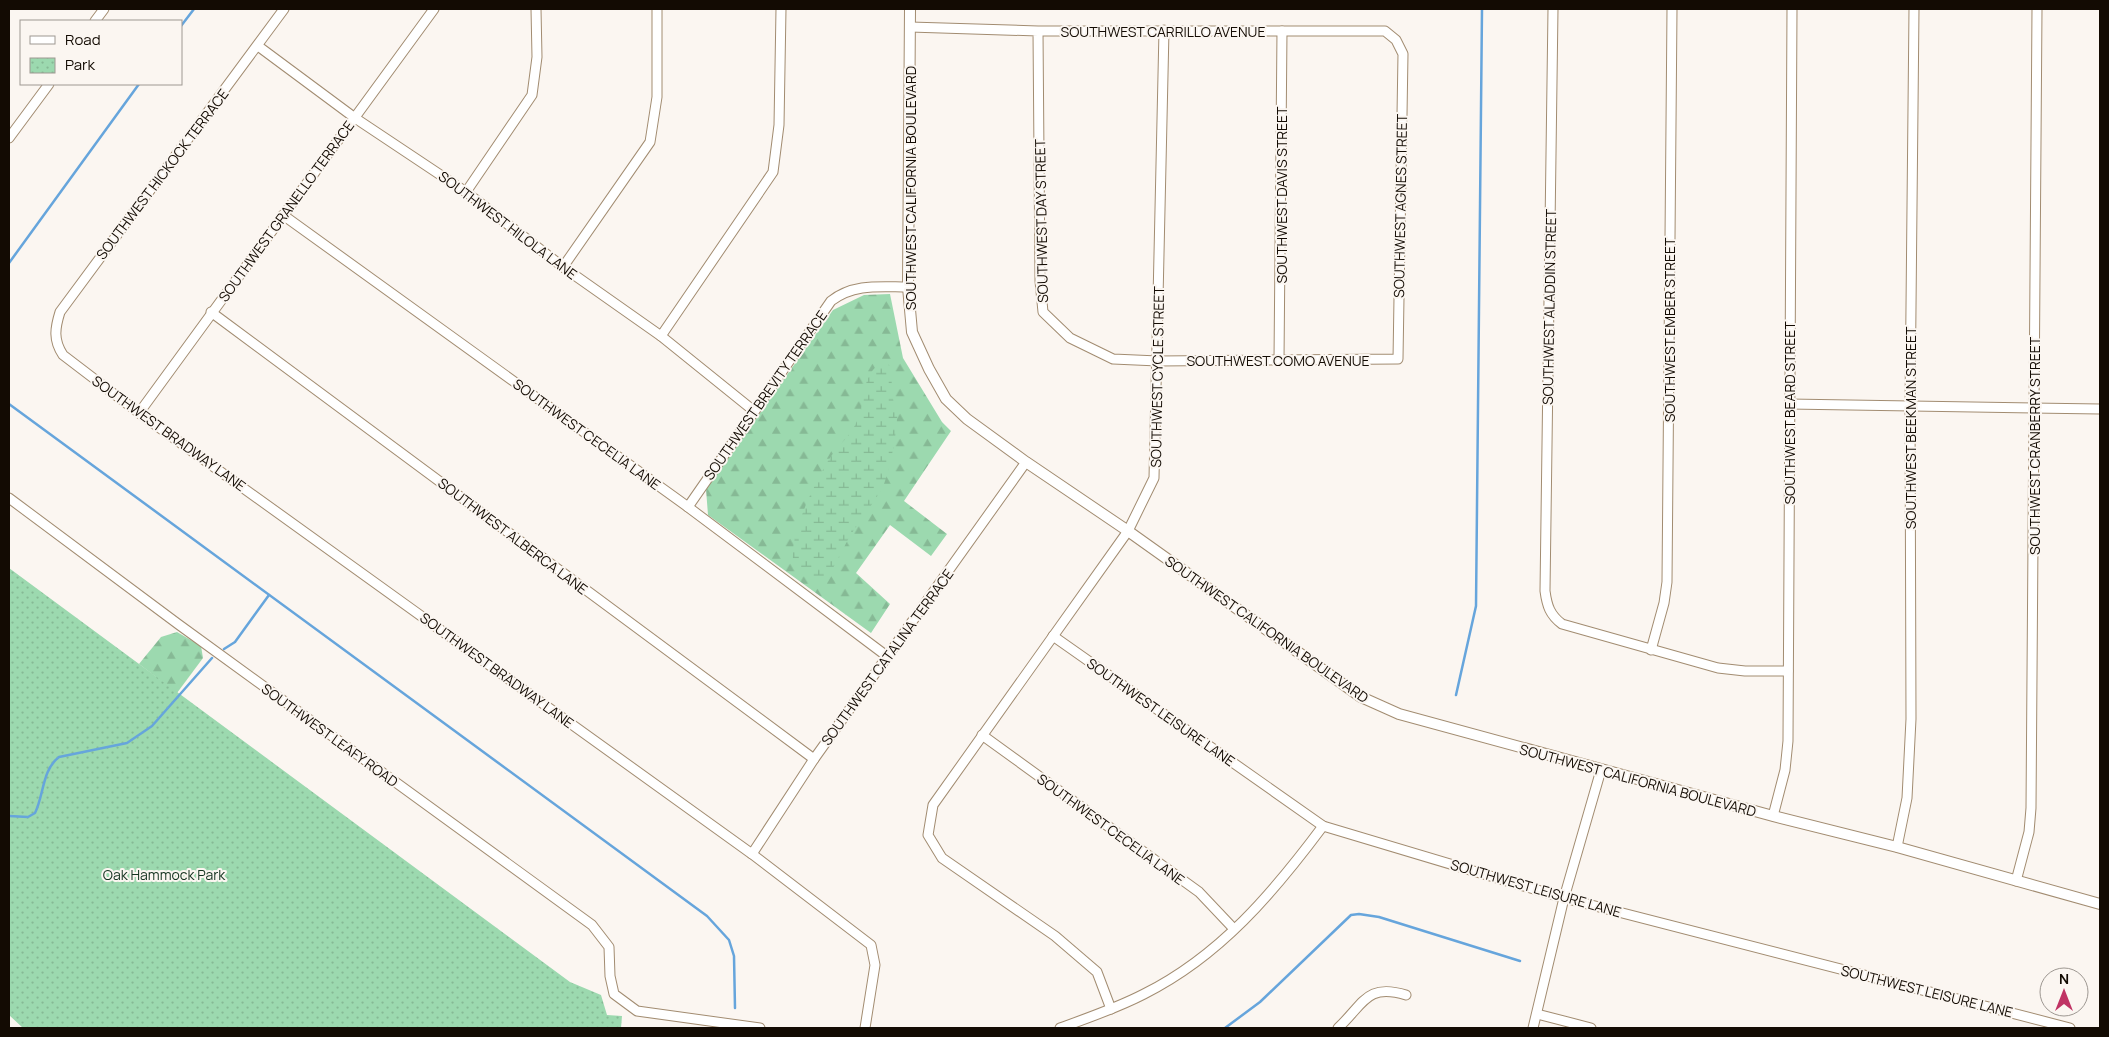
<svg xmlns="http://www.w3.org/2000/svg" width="2109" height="1037" font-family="Manrope,sans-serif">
  <defs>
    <pattern id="forest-firs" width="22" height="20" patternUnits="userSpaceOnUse" patternTransform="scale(1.25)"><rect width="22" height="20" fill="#9cd9af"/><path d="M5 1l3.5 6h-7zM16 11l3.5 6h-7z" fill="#86b995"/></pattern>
    <pattern id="wetland-marsh" width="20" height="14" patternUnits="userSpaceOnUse" patternTransform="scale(1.25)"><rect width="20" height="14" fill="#9cd9af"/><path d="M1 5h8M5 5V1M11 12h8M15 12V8" fill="none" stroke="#86b995"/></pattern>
    <pattern id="park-dots" width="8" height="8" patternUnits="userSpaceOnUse" patternTransform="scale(1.25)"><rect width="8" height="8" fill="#9cd9af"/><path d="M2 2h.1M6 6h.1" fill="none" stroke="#86b995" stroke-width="1.8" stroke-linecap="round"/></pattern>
  </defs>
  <rect width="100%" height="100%" fill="#fbf6f1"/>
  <g fill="url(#forest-firs)">
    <polygon points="890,294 903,358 942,422 951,431 904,501 947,534 931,556 890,525 856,573 890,604 871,633 708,515 706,489 833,310 864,295"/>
    <polygon points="177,632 201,646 203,658 177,693 139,664 161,637"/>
  </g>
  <path fill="url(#wetland-marsh)" d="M 883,361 L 888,362 C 893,374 891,386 893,399 C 894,405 897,411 897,417 C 897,433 890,469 884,484 C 875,503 859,520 849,538 C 839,554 833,585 806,577 C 770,567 818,476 830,458 C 838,445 851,436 857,421 C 867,399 859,377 883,361 Z"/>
  <polygon fill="url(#park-dots)" points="9,568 570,982 601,995 607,1015 622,1016 621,1028 23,1028 9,1015"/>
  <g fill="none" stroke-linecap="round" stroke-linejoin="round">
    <g stroke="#66a5dc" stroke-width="2.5">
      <polyline points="181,26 194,9"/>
      <polyline points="9,263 139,84"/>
      <polyline points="9,404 707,916 729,940 734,956 735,1008"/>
      <polyline points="224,649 235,642 269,595"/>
      <polyline points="1456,695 1476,606 1482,9"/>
      <path d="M 9,816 L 28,817 L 35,813 C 44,795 42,770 59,757 L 127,743 L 152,726 L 212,658"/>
      <polyline points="1225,1028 1260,1002 1351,915 1359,914 1379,917 1520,961"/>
    </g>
    <defs>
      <g id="minor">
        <path d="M 284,9 L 60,312 C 55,328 53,340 63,355 L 139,413 L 752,854 L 871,945 L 875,965 L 865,1028"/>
        <path d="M 1553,9 L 1545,591 C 1547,606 1550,615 1562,624 L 1718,668 L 1745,671 L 1788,671"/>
        <polyline points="95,21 104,9"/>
        <polyline points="910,27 1038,31 1385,31 1396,40 1403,54 1398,359 1158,361 1113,359 1070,338 1043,312 1040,281 1038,31"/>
        <polyline points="258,46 355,118 466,192 563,267 661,336 754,411"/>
        <polyline points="9,138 49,84"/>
        <polyline points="466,192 532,95 537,57 536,9"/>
        <polyline points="283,215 688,507 888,657"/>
        <polyline points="563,267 650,142 657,97 657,9"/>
        <polyline points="211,312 814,759"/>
        <polyline points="661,336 773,172 779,125 781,9"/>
        <polyline points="1279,360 1282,31"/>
        <polyline points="1789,404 2100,409"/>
        <polyline points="139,413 434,9"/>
        <polyline points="9,498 178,624 592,925 609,947 610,976 614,994 637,1011 760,1028"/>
        <path d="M 688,507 L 831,301 C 854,283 881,287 908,287"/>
        <polyline points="1053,636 1323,826 1564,898 2070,1028"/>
        <polyline points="1651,650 1664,603 1667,582 1672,9"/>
        <polyline points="982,735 1199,892 1234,929"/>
        <polyline points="1773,816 1785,770 1788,741 1792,9"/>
        <polyline points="1897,847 1907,798 1911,719 1910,406 1914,9"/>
        <polyline points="752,854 814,759 1026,462"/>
        <polyline points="2016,881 2029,832 2031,808 2037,9"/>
        <polyline points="1111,1009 1097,972 1055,936 942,858 928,835 933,805 1128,531 1154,478 1164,30"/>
        <polyline points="1537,1014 1591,1028"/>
        <path d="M 1060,1028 C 1088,1018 1117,1008 1144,994 C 1220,956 1273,893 1323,826"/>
        <path d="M 1338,1028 C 1364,1004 1366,983 1406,995"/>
        <polyline points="1533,1028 1564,898 1601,770"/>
      </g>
      <polyline id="tertiary" points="910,9 908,287 912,332 929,369 946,399 967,419 1026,462 1128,531 1361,697 1399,714 1773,816 1897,847 2100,904"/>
    </defs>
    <use href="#minor" stroke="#a28c71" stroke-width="11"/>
    <use href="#tertiary" stroke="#a28c71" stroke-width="12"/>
    <use href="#minor" stroke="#fff" stroke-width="9"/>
    <use href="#tertiary" stroke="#fff" stroke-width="10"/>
  </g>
  <g text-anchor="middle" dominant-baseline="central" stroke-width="4" stroke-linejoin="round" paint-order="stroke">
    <g font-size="14" fill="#130b03" stroke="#fbf6f1">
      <text x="1163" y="31">SOUTHWEST CARRILLO AVENUE</text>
      <text transform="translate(162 174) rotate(-53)">SOUTHWEST HICKOCK TERRACE</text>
      <text transform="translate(910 188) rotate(-90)">SOUTHWEST CALIFORNIA BOULEVARD</text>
      <text transform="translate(1281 195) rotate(-90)">SOUTHWEST DAVIS STREET</text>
      <text transform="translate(1400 206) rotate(-89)">SOUTHWEST AGNES STREET</text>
      <text transform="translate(286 211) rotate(-54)">SOUTHWEST GRANELLO TERRACE</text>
      <text transform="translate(1041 221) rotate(-91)">SOUTHWEST DAY STREET</text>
      <text transform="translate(508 225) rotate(37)">SOUTHWEST HILOLA LANE</text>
      <text transform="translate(1549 307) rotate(-89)">SOUTHWEST ALADDIN STREET</text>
      <text transform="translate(1669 330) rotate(-90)">SOUTHWEST EMBER STREET</text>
      <text x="1278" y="360">SOUTHWEST COMO AVENUE</text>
      <text transform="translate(1157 377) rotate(-89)">SOUTHWEST CYCLE STREET</text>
      <text transform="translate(765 395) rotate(-55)">SOUTHWEST BREVITY TERRACE</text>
      <text transform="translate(1789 413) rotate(-90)">SOUTHWEST BEARD STREET</text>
      <text transform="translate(1910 428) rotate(-90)">SOUTHWEST BEEKMAN STREET</text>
      <text transform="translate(169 433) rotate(36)">SOUTHWEST BRADWAY LANE</text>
      <text transform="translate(587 434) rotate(36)">SOUTHWEST CECELIA LANE</text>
      <text transform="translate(2034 446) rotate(-90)">SOUTHWEST CRANBERRY STREET</text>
      <text transform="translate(513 536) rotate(37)">SOUTHWEST ALBERCA LANE</text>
      <text transform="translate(1267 629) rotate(35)">SOUTHWEST CALIFORNIA BOULEVARD</text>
      <text transform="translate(887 657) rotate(-54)">SOUTHWEST CATALINA TERRACE</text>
      <text transform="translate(497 670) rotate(36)">SOUTHWEST BRADWAY LANE</text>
      <text transform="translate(1161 712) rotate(35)">SOUTHWEST LEISURE LANE</text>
      <text transform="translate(330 735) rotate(36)">SOUTHWEST LEAFY ROAD</text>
      <text transform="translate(1638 780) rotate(15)">SOUTHWEST CALIFORNIA BOULEVARD</text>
      <text transform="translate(1111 829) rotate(36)">SOUTHWEST CECELIA LANE</text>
      <text transform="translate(1536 888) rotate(16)">SOUTHWEST LEISURE LANE</text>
      <text transform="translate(1927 991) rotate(14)">SOUTHWEST LEISURE LANE</text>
    </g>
    <g font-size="14" fill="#13331f" stroke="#fbf6f1">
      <text x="164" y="874">Oak Hammock Park</text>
    </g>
  </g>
  <rect width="2109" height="1037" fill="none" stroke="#130b03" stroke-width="20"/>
  <rect x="20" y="20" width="162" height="65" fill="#fbf6f1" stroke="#9e9892"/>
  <rect x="30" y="36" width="25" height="8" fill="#ffffff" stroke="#9e9892"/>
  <text x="65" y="45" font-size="15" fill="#130b03">Road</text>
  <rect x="30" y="58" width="25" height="15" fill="url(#park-dots)" stroke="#9e9892"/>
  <text x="65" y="70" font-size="15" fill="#130b03">Park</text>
  <g transform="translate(2064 992)"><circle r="24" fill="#fbf6f1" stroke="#9e9892"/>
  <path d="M0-4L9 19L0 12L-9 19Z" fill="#c03364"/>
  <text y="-8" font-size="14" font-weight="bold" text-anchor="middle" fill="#130b03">N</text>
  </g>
</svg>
